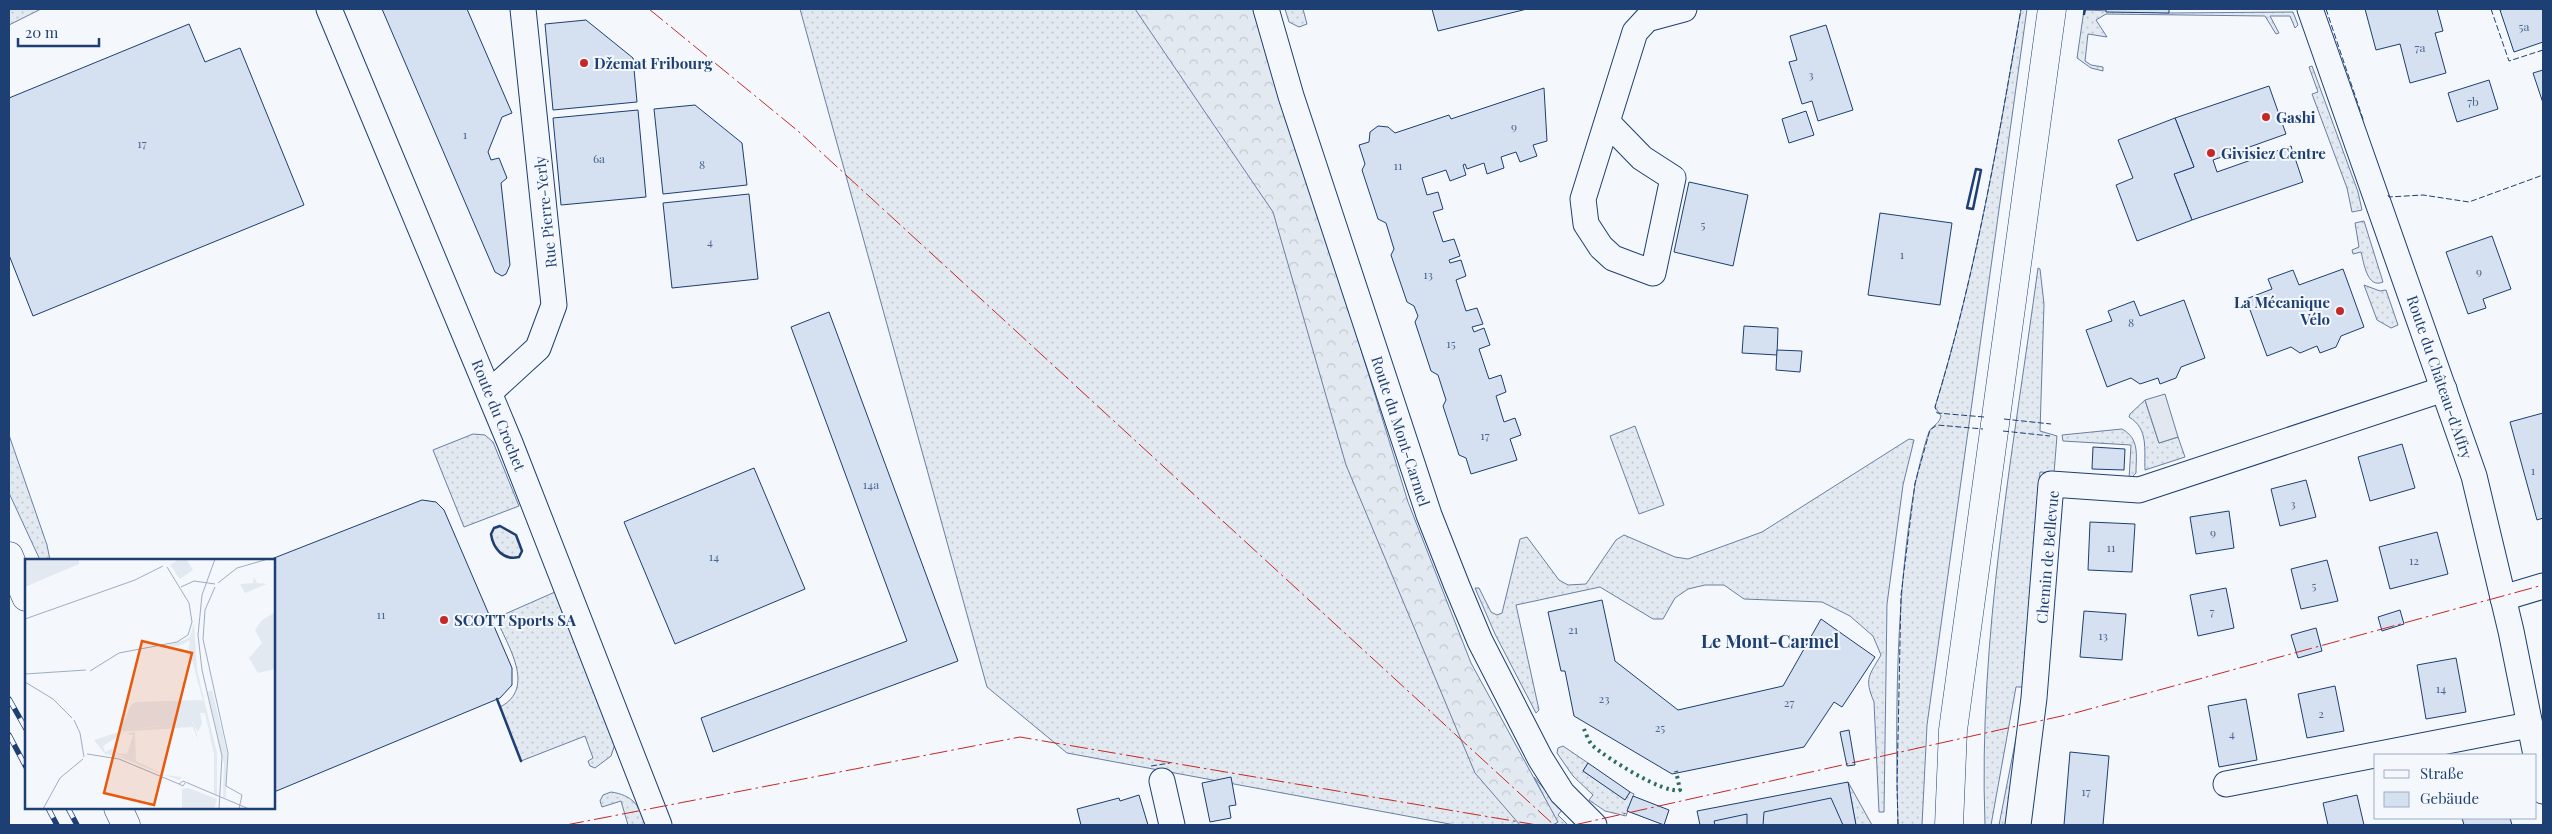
<svg xmlns="http://www.w3.org/2000/svg" width="2552" height="834" font-family="'Playfair Display',serif">
  <defs>
    <pattern id="grass-dots" width="8" height="8" patternUnits="userSpaceOnUse" patternTransform="scale(1.25)"><rect width="8" height="8" fill="#e3e9f0"/><path d="M2 2h.1M6 6h.1" fill="none" stroke="#c2c9d1" stroke-width="1.8" stroke-linecap="round"/></pattern>
    <pattern id="forest-crowns" width="20" height="18" patternUnits="userSpaceOnUse" patternTransform="scale(1.25)"><rect width="20" height="18" fill="#e3e9f0"/><path d="M2 6a3 3 0 1 1 6 0M12 15a3 3 0 1 1 6 0" fill="none" stroke="#c2c9d1"/></pattern>
  </defs>
  <rect width="100%" height="100%" fill="#f4f7fb"/>
  <g fill="url(#grass-dots)" stroke="#687fa3">
    <polygon points="9,9 41,9 9,25"/>
    <polygon points="800,9 1194,9 1526,825 1455,825 1067,753 987,687"/>
    <polygon points="1285,9 1303,9 1307,24 1299,27 1289,22"/>
    <path d="M 2021,9 L 2027,9 L 1927,725 L 1922,825 L 1898,825 C 1895,715 1896,593 1915,485 C 1917,475 1926,437 1930,430 C 1935,424 1939,424 1941,416 L 1935,407 C 1975,277 1998,142 2021,9 Z"/>
    <polygon points="2084,10 2169,13 2293,12 2298,25 2295,28 2290,16 2270,16 2279,33 2276,34 2265,16 2106,14 2096,20 2107,37 2088,34 2085,61 2091,65 2103,67 2103,71 2091,68 2077,58"/>
    <polygon points="2312,66 2358,192 2362,210 2352,212 2347,188 2312,94 2318,92 2309,67"/>
    <path d="M 2364,221 L 2383,282 C 2367,289 2364,263 2361,252 L 2353,254 L 2352,250 L 2359,247 L 2355,223 Z"/>
    <path d="M 2038,268 L 2040,269 L 2044,304 L 2040,431 L 2057,436 L 2054,473 L 2040,472 L 2024,687 L 2016,687 L 1991,825 L 1985,825 C 1978,638 2013,453 2038,268 Z"/>
    <polygon points="2364,285 2380,291 2386,290 2398,325 2391,328 2377,320"/>
    <path d="M 2145,400 L 2159,443 L 2178,437 L 2185,457 L 2145,470 C 2144,450 2149,429 2129,417 L 2130,414 Z"/>
    <polygon points="1635,426 1664,505 1639,514 1610,436"/>
    <path d="M 2122,429 C 2140,439 2136,455 2136,473 L 2129,480 L 2131,445 L 2063,441 L 2062,435 Z"/>
    <polygon points="473,434 485,435 493,442 519,506 464,527 433,450"/>
    <polygon points="9,435 47,545 50,560 40,560 9,493"/>
    <path d="M 1909,439 L 1914,440 L 1903,485 L 1887,604 L 1884,812 L 1879,812 L 1874,702 C 1864,678 1869,676 1881,655 L 1873,636 L 1850,616 L 1822,602 L 1744,599 L 1724,585 L 1705,585 L 1688,589 L 1675,598 L 1663,619 L 1653,619 L 1600,587 L 1516,605 L 1539,710 L 1536,713 L 1495,634 L 1475,588 L 1479,588 L 1491,612 L 1497,615 L 1502,613 L 1520,539 L 1527,537 L 1559,580 L 1568,585 L 1586,584 L 1616,540 L 1624,535 L 1675,557 L 1688,559 L 1762,532 Z"/>
    <path d="M 500,526 L 516,535 L 522,551 L 519,557 C 503,561 493,548 491,534 L 494,528 Z"/>
    <path d="M 555,592 L 609,721 L 606,724 L 615,744 L 611,756 L 595,768 L 590,766 L 588,761 L 593,758 L 585,736 L 521,761 L 500,707 C 537,688 507,645 496,618 Z"/>
    <polygon points="2018,728 2011,825 1999,825"/>
    <polygon points="1563,746 1588,763 1583,771 1625,799 1630,792 1634,794 1626,816 1605,811 1589,800 1593,795 1573,776 1557,753 1558,748"/>
    <polygon points="1534,777 1562,810 1558,815 1568,825 1553,825 1557,822"/>
    <polygon points="1848,782 1872,825 1856,825"/>
    <path d="M 611,792 C 632,795 640,805 645,825 L 628,825 L 621,801 L 602,807 L 600,801 L 603,795 Z"/>
  </g>
  <polygon fill="url(#forest-crowns)" stroke="#687fa3" points="1135,9 1256,9 1408,502 1471,663 1558,822 1553,825 1520,825 1475,773 1346,465 1273,212"/>
  <polygon fill="#e3e8f0" stroke="#687fa3" points="2165,394 2178,437 2159,443 2145,400"/>
  <g fill="#d5e0f0" stroke="#1d3f73">
    <polygon points="382,9 467,9 512,113 502,117 488,152 491,160 499,158 507,178 501,183 510,265 506,274 502,276 495,272"/>
    <polygon points="1432,9 1527,9 1438,31"/>
    <polygon points="2106,9 2169,9 2169,13 2106,12"/>
    <polygon points="2365,9 2437,9 2443,31 2435,33 2446,73 2410,83 2400,44 2376,50"/>
    <polygon points="2505,9 2543,9 2543,42 2514,52 2500,10"/>
    <polygon points="586,20 633,58 637,102 553,110 545,24"/>
    <polygon points="189,24 205,62 240,48 304,205 33,316 9,255 9,98"/>
    <polygon points="1826,25 1853,110 1818,121 1812,101 1802,104 1789,62 1797,60 1790,36"/>
    <polygon points="2543,70 2543,103 2533,73"/>
    <polygon points="2489,80 2498,109 2457,122 2448,93"/>
    <polygon points="2269,86 2286,134 2213,160 2217,172 2291,146 2303,182 2192,220 2174,174 2194,167 2175,118"/>
    <polygon points="1544,88 1547,141 1533,145 1537,156 1520,162 1516,152 1501,157 1504,168 1487,174 1484,163 1467,169 1465,164 1463,165 1466,175 1450,181 1446,170 1422,178 1427,195 1438,192 1443,209 1433,212 1443,242 1454,239 1460,256 1449,260 1450,263 1461,260 1466,276 1456,280 1466,311 1477,308 1483,324 1472,327 1474,332 1484,328 1490,345 1479,349 1489,379 1501,375 1506,392 1496,396 1504,422 1515,418 1521,435 1510,439 1517,460 1471,474 1466,458 1459,455 1443,406 1446,400 1438,375 1431,371 1415,322 1418,316 1414,306 1407,302 1391,255 1394,249 1386,223 1378,219 1362,170 1365,164 1359,145 1369,142 1370,132 1378,126 1388,127 1395,133 1449,115 1451,119"/>
    <polygon points="695,105 742,143 747,185 663,194 654,109"/>
    <polygon points="638,110 646,197 561,205 553,118"/>
    <polygon points="1806,111 1814,135 1789,143 1782,119"/>
    <polygon points="2175,118 2194,167 2174,174 2192,220 2137,241 2116,185 2133,178 2118,140"/>
    <polygon points="1689,182 1748,195 1733,266 1674,252"/>
    <polygon points="749,194 758,279 672,288 663,203"/>
    <polygon points="1880,213 1952,223 1940,305 1868,295"/>
    <polygon points="2492,236 2511,289 2483,299 2486,308 2468,314 2446,252"/>
    <polygon points="2343,269 2364,327 2341,336 2336,347 2320,353 2317,346 2300,353 2291,347 2267,356 2246,299 2272,289 2268,279 2293,270 2299,285"/>
    <polygon points="2184,300 2205,358 2181,367 2176,378 2160,384 2158,378 2140,384 2131,378 2107,387 2086,330 2112,321 2108,311 2134,301 2140,316"/>
    <polygon points="829,312 958,661 713,752 701,718 907,641 791,327"/>
    <polygon points="1744,326 1778,328 1777,355 1742,353"/>
    <polygon points="1777,350 1802,351 1800,372 1776,370"/>
    <polygon points="2543,413 2543,518 2537,520 2510,422"/>
    <polygon points="2402,444 2415,488 2370,501 2358,457"/>
    <polygon points="2093,447 2125,449 2124,470 2092,469"/>
    <polygon points="754,468 805,589 675,644 624,522"/>
    <polygon points="2306,480 2316,517 2280,526 2271,489"/>
    <polygon points="422,500 436,502 444,510 512,668 512,685 500,698 274,792 274,560 269,560"/>
    <polygon points="2229,511 2234,548 2196,554 2190,517"/>
    <polygon points="2090,522 2135,524 2132,572 2088,570"/>
    <polygon points="2437,532 2448,574 2390,589 2379,547"/>
    <polygon points="2327,560 2338,601 2301,609 2291,569"/>
    <polygon points="2226,588 2234,628 2198,636 2190,595"/>
    <polygon points="1602,600 1615,661 1678,710 1783,686 1821,619 1875,657 1842,707 1834,702 1804,747 1672,774 1574,716 1565,671 1561,671 1548,612"/>
    <polygon points="2400,610 2404,624 2382,631 2378,617"/>
    <polygon points="2084,611 2126,614 2122,660 2080,657"/>
    <polygon points="2316,628 2322,651 2298,658 2291,635"/>
    <polygon points="2456,658 2466,712 2426,719 2417,665"/>
    <polygon points="2335,686 2344,731 2307,738 2298,694"/>
    <polygon points="2246,699 2257,760 2219,767 2208,706"/>
    <polygon points="1849,730 1855,765 1847,766 1840,732"/>
    <polygon points="2070,752 2109,756 2103,825 2064,825"/>
    <polygon points="1588,763 1630,792 1625,800 1583,771"/>
    <polygon points="1231,777 1236,805 1229,806 1231,818 1210,822 1202,783"/>
    <polygon points="1848,782 1856,825 1700,825 1697,811"/>
    <polygon points="1139,795 1148,825 1081,825 1077,809 1119,798 1120,801"/>
    <polygon points="2357,795 2364,825 2328,825 2323,803"/>
    <polygon points="1633,796 1669,810 1664,825 1627,811"/>
    <polygon points="1831,798 1843,825 1763,825 1764,812"/>
    <polygon points="1747,814 1747,825 1715,825 1714,821"/>
    <polygon points="2462,818 2510,818 2512,825 2464,825"/>
  </g>
  <g fill="none" stroke-linecap="round" stroke-linejoin="round">
    <defs>
      <g id="minor">
        <polyline points="329,9 510,443 659,825"/>
        <polyline points="1266,9 1291,96 1429,515 1457,586 1480,641 1540,758 1562,793 1594,825"/>
        <polyline points="2310,9 2474,476 2511,631 2536,755"/>
        <polyline points="1607,122 1642,158 1673,178 1653,273 1613,258 1601,247 1586,224 1583,199 1635,32 1647,19 1684,9"/>
        <polyline points="490,392 538,348 554,305 523,9"/>
        <polyline points="2503,598 2543,586"/>
        <polyline points="2536,756 2543,791"/>
        <polyline points="1162,781 1172,825"/>
        <polyline points="2226,784 2529,725"/>
        <polyline points="2018,825 2034,698 2051,484 2139,490 2444,389"/>
      </g>
      <g id="tertiary">
        <polyline points="9,556 26,597"/>
        <polyline points="118,808 126,825"/>
      </g>
      <polyline id="primary" points="1949,825 1953,730 2052,9"/>
    </defs>
    <use href="#minor" stroke="#1d3f73" stroke-width="27"/>
    <use href="#tertiary" stroke="#1d3f73" stroke-width="29"/>
    <use href="#primary" stroke="#1d3f73" stroke-width="29"/>
    <use href="#minor" stroke="#f4f7fb" stroke-width="25"/>
    <use href="#tertiary" stroke="#f4f7fb" stroke-width="28"/>
    <use href="#primary" stroke="#f4f7fb" stroke-width="28"/>
    <defs>
      <g id="rail">
        <polyline points="9,699 26,729"/>
        <polyline points="9,735 26,767"/>
        <polyline points="48,808 57,825"/>
        <polyline points="68,808 77,825"/>
      </g>
    </defs>
    <use href="#rail" stroke="#1d3f73" stroke-width="5.5"/>
    <use href="#rail" stroke="#f4f7fb" stroke-width="4" stroke-dasharray="11" stroke-linecap="butt"/>
    <path stroke="#2c6c60" stroke-width="4" stroke-dasharray="2.5 4" stroke-linecap="butt" d="M 1584,729 C 1586,734 1589,742 1593,746 C 1607,758 1663,794 1680,790 L 1676,771"/>
    <g stroke="#1d3f73" stroke-width="1" stroke-dasharray="6 2.5" stroke-linecap="butt">
      <polyline points="2326,9 2364,122"/>
      <polyline points="2491,9 2509,61 2543,50"/>
      <polyline points="2388,195 2389,197 2423,195 2469,202 2543,175"/>
      <path d="M 1984,417 L 1937,413 L 1935,407 C 1975,277 1998,142 2021,9"/>
      <polyline points="2004,419 2051,424"/>
      <polyline points="2003,431 2050,436"/>
      <polyline points="1151,766 1170,763"/>
      <polyline points="1898,825 1897,785 1901,595 1915,483 1930,430 1937,425 1983,429"/>
    </g>
    <g stroke="#1d3f73" stroke-width="2.5">
      <polyline points="2084,14 2085,9"/>
      <polygon points="1976,169 1981,170 1973,209 1967,208"/>
      <path d="M 500,526 L 516,535 L 522,551 L 519,557 C 503,561 493,548 491,534 L 494,528 Z"/>
      <polyline points="497,699 521,761"/>
    </g>
    <g stroke="#c62828" stroke-width="1" stroke-dasharray="18 4 2.5 4" stroke-linecap="butt">
      <polyline points="649,9 798,131 1554,825"/>
      <polyline points="566,825 1020,737 1537,825"/>
      <polyline points="1574,825 2075,713 2543,585"/>
    </g>
  </g>
  <g fill="#c62828" stroke="#f4f7fb" stroke-width="2">
    <circle cx="584" cy="63" r="5"/>
    <circle cx="2266" cy="117" r="5"/>
    <circle cx="2211" cy="153" r="5"/>
    <circle cx="2340" cy="311" r="5"/>
    <circle cx="444" cy="620" r="5"/>
  </g>
  <g text-anchor="middle" dominant-baseline="central" stroke-width="4" stroke-linejoin="round" paint-order="stroke">
    <g font-size="12" fill="#4b6792">
      <text x="2524" y="26">5a</text>
      <text x="2420" y="47">7a</text>
      <text x="1811" y="74">3</text>
      <text x="2473" y="101">7b</text>
      <text x="1514" y="126">9</text>
      <text x="465" y="134">1</text>
      <text x="142" y="143">17</text>
      <text x="599" y="158">6a</text>
      <text x="702" y="164">8</text>
      <text x="1398" y="165">11</text>
      <text x="1703" y="224">5</text>
      <text x="710" y="241">4</text>
      <text x="1902" y="254">1</text>
      <text x="2479" y="271">9</text>
      <text x="1428" y="274">13</text>
      <text x="2131" y="322">8</text>
      <text x="1451" y="343">15</text>
      <text x="1485" y="435">17</text>
      <text x="2533" y="470">1</text>
      <text x="871" y="484">14a</text>
      <text x="2293" y="503">3</text>
      <text x="2213" y="532">9</text>
      <text x="2111" y="547">11</text>
      <text x="714" y="556">14</text>
      <text x="2414" y="560">12</text>
      <text x="2314" y="585">5</text>
      <text x="2212" y="611">7</text>
      <text x="381" y="614">11</text>
      <text x="1573" y="629">21</text>
      <text x="2103" y="635">13</text>
      <text x="2441" y="688">14</text>
      <text x="1604" y="698">23</text>
      <text x="1789" y="702">27</text>
      <text x="2321" y="713">2</text>
      <text x="1660" y="727">25</text>
      <text x="2232" y="733">4</text>
      <text x="2086" y="791">17</text>
    </g>
    <g font-size="15" font-weight="bold" fill="#1d3f73" stroke="#f4f7fb" text-anchor="start">
      <text x="594" y="63">Džemat Fribourg</text>
      <text x="2276" y="117">Gashi</text>
      <text x="2221" y="153">Givisiez Centre</text>
      <text x="2330" y="302" text-anchor="end">La Mécanique<tspan x="2330" dy="17">Vélo</tspan></text>
      <text x="454" y="620">SCOTT Sports SA</text>
    </g>
    <g font-size="15" fill="#1d3f73" stroke="#f4f7fb">
      <text transform="translate(545 212) rotate(-96)">Rue Pierre-Yerly</text>
      <text transform="translate(2440 377) rotate(71)">Route du Château-d'Affry</text>
      <text transform="translate(499 415) rotate(68)">Route du Crochet</text>
      <text transform="translate(1401 431) rotate(72)">Route du Mont-Carmel</text>
      <text transform="translate(2047 557) rotate(-85)">Chemin de Bellevue</text>
    </g>
    <g font-size="18" font-weight="bold" fill="#1d3f73" stroke="#f4f7fb">
      <text x="1770" y="641">Le Mont-Carmel</text>
    </g>
  </g>
  <g transform="translate(25 559)">
    <rect width="250" height="250" fill="#f4f7fb"/>
    <path d="M 229,18 L 232,24 L 242,25 L 220,34 L 215,25 L 228,24 ZM 250,53 L 250,110 L 233,114 L 224,99 L 237,84 L 230,71 L 236,62 ZM 169,64 L 172,111 L 192,194 L 192,236 L 189,234 L 189,195 L 180,154 L 175,154 L 177,164 L 173,173 L 168,163 L 152,164 L 94,173 L 98,174 L 78,187 L 80,193 L 88,189 L 88,192 L 93,193 L 86,195 L 104,199 L 90,194 L 102,195 L 108,176 L 101,175 L 110,173 L 111,202 L 140,216 L 156,218 L 155,221 L 139,216 L 95,198 L 80,195 L 69,181 L 94,173 L 106,146 L 111,143 L 177,141 L 179,146 L 164,89 L 165,81 L 154,87 L 132,89 L 160,81 L 165,78 ZM 187,131 L 202,194 L 201,239 L 198,238 L 199,205 L 183,133 ZM 163,229 L 192,240 L 189,250 L 131,250 L 157,249 L 157,230 Z" fill="#e3e9f0"/>
    <path d="M 0,0 L 54,0 L 54,5 L 0,28 ZM 158,158 L 164,158 L 170,168 L 173,181 L 168,168 L 94,173 L 135,167 Z" fill="#e3e9f0"/>
    <path d="M 154,0 L 161,0 L 168,11 L 155,20 L 145,6 Z" fill="#e3e9f0"/>
    <path fill="none" stroke="#9eadc5" stroke-width="1" d="M 190,0 L 177,36 L 173,76 L 177,111 L 197,197 L 194,250M 193,24 L 212,9 L 243,0M 156,28 L 169,22 L 190,25M 190,28 L 180,51 L 178,80 L 203,194 L 201,227 L 217,236 L 214,250M 0,60 L 110,21 L 138,7M 65,112 L 94,94 L 152,83 L 163,76 L 167,63 L 164,44 L 142,8M 0,115 L 61,111M 0,123 L 28,140 L 47,159M 49,161 L 55,174 L 59,198M 62,195 L 94,200 L 154,225M 160,224 L 158,227 L 154,225 L 158,222 L 224,250M 18,250 L 35,219 L 58,200"/>
    <path fill="#e8590c" fill-opacity="0.15" stroke="#e8590c" stroke-width="2.5" d="M 117,82 L 167,94 L 129,246 L 79,234 Z"/>
    <rect width="250" height="250" fill="none" stroke="#1d3f73" stroke-width="2.5"/>
  </g>
  <rect width="2552" height="834" fill="none" stroke="#1d3f73" stroke-width="20"/>
  <rect x="2374" y="754" width="162" height="65" fill="#f4f7fb" stroke="#9eadc5"/>
  <rect x="2384" y="770" width="25" height="8" fill="#f4f7fb" stroke="#9eadc5"/>
  <text x="2420" y="779" font-size="15" fill="#1d3f73">Straße</text>
  <rect x="2384" y="792" width="25" height="15" fill="#d5e0f0" stroke="#9eadc5"/>
  <text x="2420" y="804" font-size="15" fill="#1d3f73">Gebäude</text>
  <path d="M18 38v8h81v-8" fill="none" stroke="#1d3f73" stroke-width="2.5"/>
  <text x="25" y="38" font-size="15" fill="#1d3f73" stroke="#f4f7fb" stroke-width="4" paint-order="stroke">20 m</text>
</svg>
